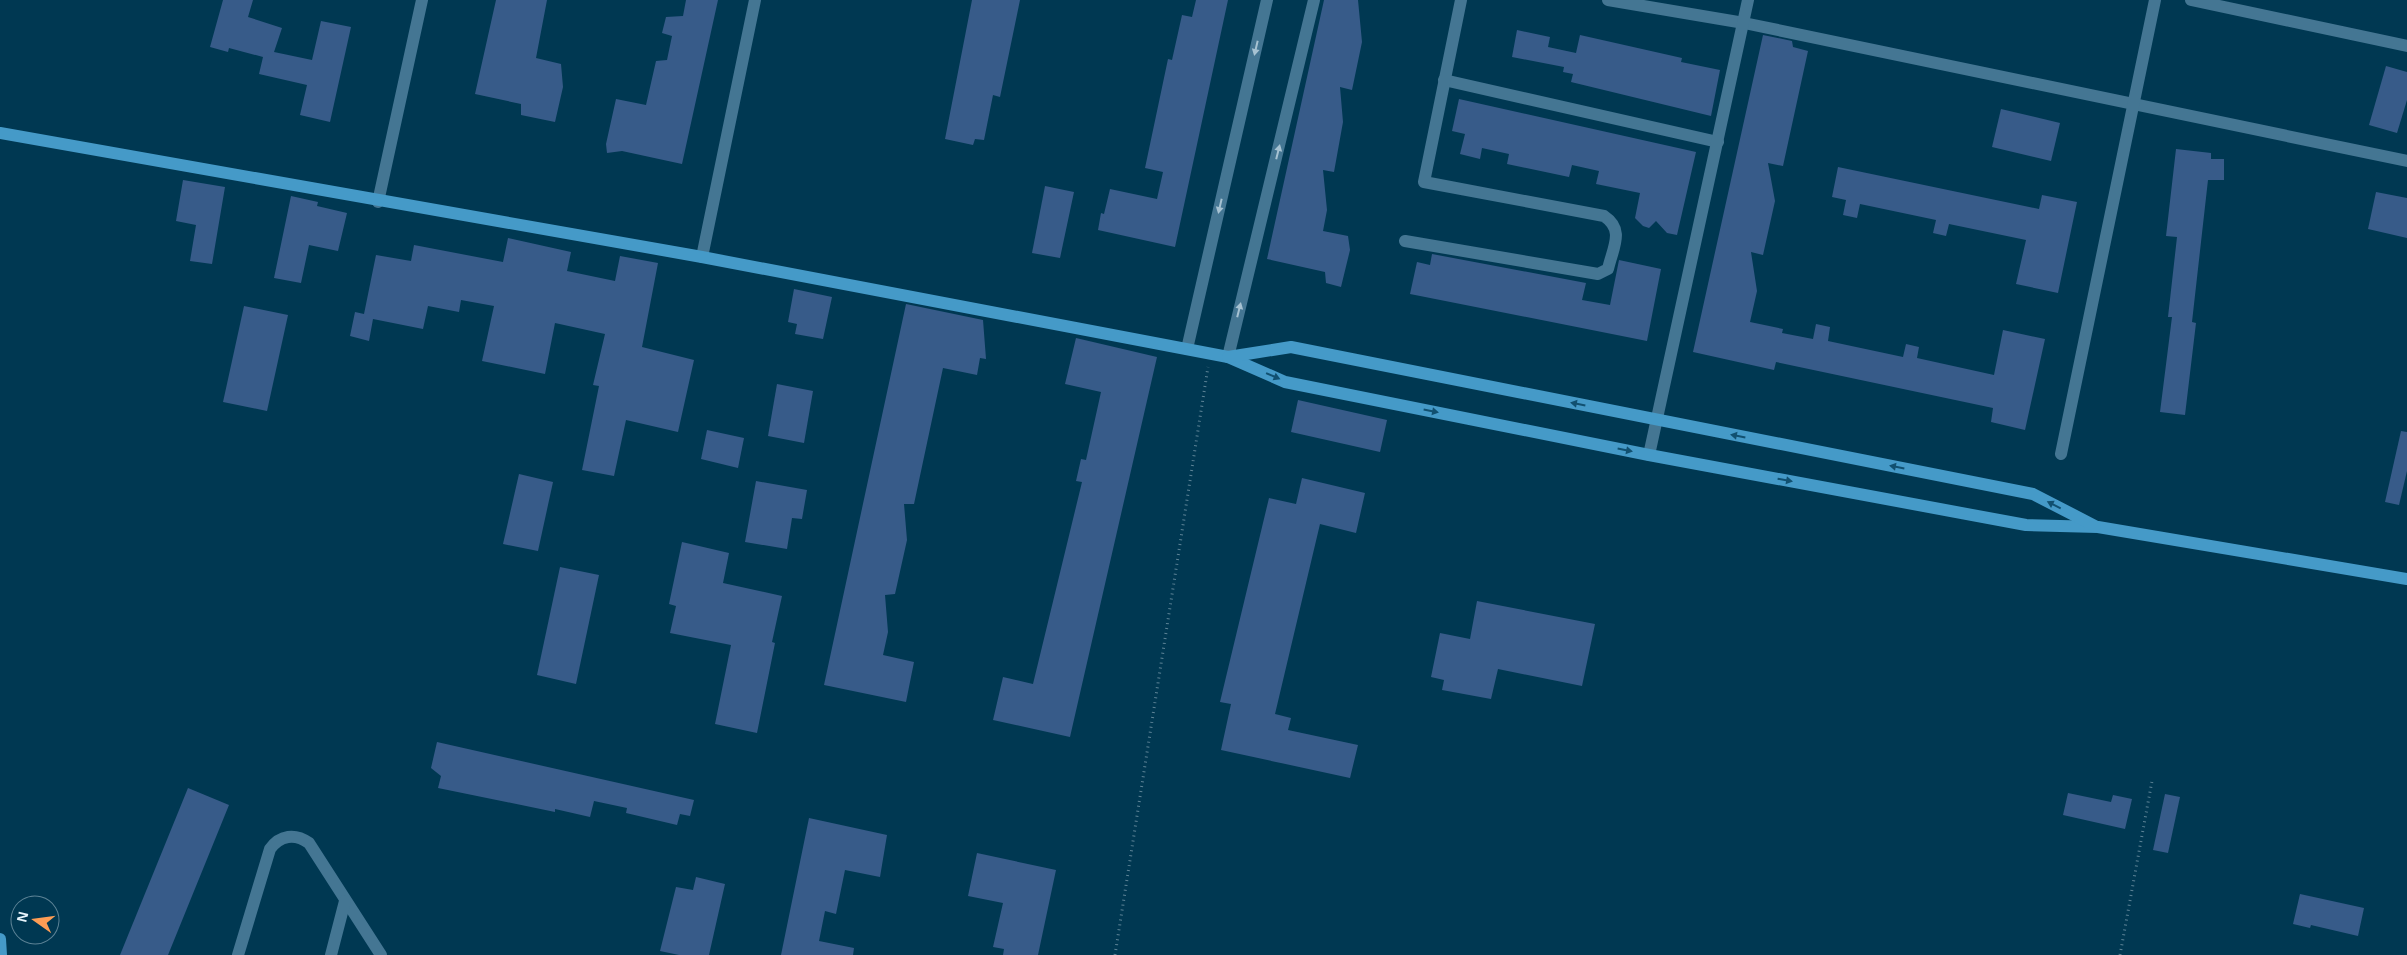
<svg xmlns="http://www.w3.org/2000/svg" width="2407" height="955" font-family="Helvetica,sans-serif">
  <rect width="100%" height="100%" fill="#003852"/>
  <g fill="#375b89">
    <polygon points="223,0 253,0 248,17 282,28 274,52 312,60 321,21 351,27 330,122 300,115 307,85 259,74 263,57 229,48 228,52 210,47"/>
    <polygon points="496,0 547,0 536,58 561,64 563,87 555,122 521,115 521,104 475,94"/>
    <polygon points="686,0 718,0 682,164 622,151 607,153 606,144 616,99 646,105 656,61 667,60 672,36 662,33 666,17 683,16"/>
    <polygon points="972,0 1020,0 1000,97 993,95 984,140 975,139 973,145 945,139"/>
    <polygon points="1196,0 1228,0 1175,247 1098,230 1101,213 1104,214 1110,189 1157,199 1163,172 1145,168 1168,59 1172,60 1182,15 1192,17"/>
    <polygon points="1324,0 1358,0 1362,42 1352,90 1340,87 1343,122 1334,172 1323,170 1327,210 1323,231 1348,236 1350,250 1341,287 1326,283 1325,272 1267,259"/>
    <polygon points="1517,30 1550,37 1548,47 1576,53 1580,35 1682,58 1681,62 1720,70 1711,116 1571,82 1573,74 1563,72 1564,67 1512,57"/>
    <polygon points="1763,35 1792,41 1793,47 1808,51 1783,166 1768,163 1775,201 1763,255 1751,252 1757,291 1750,322 1783,329 1782,333 1813,339 1816,324 1830,327 1828,341 1903,357 1906,344 1919,347 1917,358 1994,375 2003,330 2045,339 2025,430 1991,422 1993,408 1776,362 1774,370 1693,352"/>
    <polygon points="2386,66 2407,72 2407,100 2397,133 2369,125"/>
    <polygon points="1459,99 1696,152 1677,235 1667,233 1656,221 1649,228 1643,226 1635,218 1640,193 1596,184 1599,171 1572,165 1569,177 1507,164 1509,154 1482,148 1480,159 1460,154 1465,134 1452,131"/>
    <polygon points="2001,109 2060,123 2051,161 1992,147"/>
    <polygon points="2176,149 2211,153 2211,159 2224,159 2224,180 2208,180 2192,322 2196,323 2185,415 2160,412 2172,317 2168,317 2177,237 2166,236"/>
    <polygon points="1838,167 2039,209 2042,195 2077,202 2058,293 2016,284 2026,240 1949,224 1946,236 1933,233 1936,220 1860,204 1857,218 1843,215 1846,200 1832,197"/>
    <polygon points="183,180 225,187 212,264 190,261 196,225 176,221"/>
    <polygon points="1045,186 1074,192 1060,258 1032,253"/>
    <polygon points="2376,192 2407,198 2407,238 2368,229"/>
    <polygon points="291,196 318,202 317,206 347,213 338,251 309,245 301,283 274,278"/>
    <polygon points="508,238 571,252 567,271 615,281 620,256 658,263 642,347 694,360 678,432 626,420 614,476 582,470 599,386 593,385 605,334 555,323 545,374 482,361 494,306 461,300 459,312 428,306 423,329 373,319 369,341 350,336 355,312 364,314 376,255 411,261 414,245 503,262"/>
    <polygon points="1432,254 1586,283 1582,300 1610,305 1619,260 1661,269 1647,341 1410,294 1417,262 1430,265"/>
    <polygon points="794,289 832,297 823,339 795,334 797,324 788,322"/>
    <polygon points="906,304 983,320 986,359 980,358 977,375 943,368 914,504 904,504 907,540 895,594 885,595 888,632 883,655 914,662 906,702 824,685"/>
    <polygon points="244,306 288,315 267,411 223,402"/>
    <polygon points="1076,338 1157,357 1070,737 993,720 1003,677 1033,684 1082,482 1076,481 1081,459 1086,460 1101,392 1065,384"/>
    <polygon points="777,384 813,391 804,443 768,436"/>
    <polygon points="1298,400 1387,420 1380,452 1291,432"/>
    <polygon points="707,430 744,438 738,468 701,459"/>
    <polygon points="2401,431 2407,432 2407,471 2399,505 2385,502"/>
    <polygon points="519,474 553,482 538,551 503,544"/>
    <polygon points="1302,478 1365,493 1356,533 1320,524 1275,714 1291,718 1288,730 1358,745 1350,778 1221,750 1231,704 1220,702 1269,498 1296,504"/>
    <polygon points="756,481 807,490 802,519 792,518 787,549 745,542"/>
    <polygon points="682,542 729,553 723,583 782,596 772,642 775,643 757,733 715,724 731,645 670,633 676,606 669,604"/>
    <polygon points="560,567 599,575 576,684 537,675"/>
    <polygon points="1477,601 1595,624 1582,686 1498,669 1491,699 1442,690 1444,680 1431,677 1440,633 1470,639"/>
    <polygon points="437,742 694,800 690,816 680,814 677,825 626,813 627,808 594,801 590,817 555,809 555,812 438,788 441,776 431,768"/>
    <polygon points="188,788 229,805 168,955 120,955"/>
    <polygon points="2068,793 2111,802 2113,795 2132,799 2125,829 2063,815"/>
    <polygon points="2165,794 2180,797 2168,853 2153,850"/>
    <polygon points="809,818 887,835 880,877 845,870 836,914 825,911 819,941 854,948 853,955 781,955"/>
    <polygon points="977,853 1056,870 1038,955 1003,955 1004,949 993,947 1003,903 968,896"/>
    <polygon points="696,877 725,884 709,955 679,955 660,951 676,887 693,890"/>
    <polygon points="2300,894 2364,908 2358,936 2311,925 2310,928 2293,924"/>
  </g>
  <g fill="none" stroke-linecap="round" stroke-linejoin="round">
    <g stroke="#5c8396" stroke-width="3" stroke-dasharray="1 4" stroke-linecap="butt">
      <polyline points="1115,955 1208,367"/>
      <polyline points="2120,955 2152,781"/>
    </g>
    <g stroke="#447693" stroke-width="12">
      <polyline points="1608,0 1744,23 2407,161"/>
      <polyline points="2191,0 2407,46"/>
      <polyline points="1444,80 1718,142"/>
      <polyline points="378,202 422,0"/>
      <path d="M 1405,241 L 1598,274 L 1608,269 C 1613,247 1625,230 1604,216 L 1424,182 L 1461,0"/>
      <polyline points="702,257 755,0"/>
      <polyline points="1187,349 1267,0"/>
      <polyline points="1228,357 1314,0"/>
      <polyline points="2061,454 2155,0"/>
      <polyline points="1649,455 1748,0"/>
      <path d="M 238,955 L 270,849 C 280,835 295,833 309,843 L 381,955"/>
      <polyline points="331,955 345,901"/>
    </g>
    <g stroke="#459ac8" stroke-width="12">
      <polyline points="0,133 702,257 1228,357 1285,382 1649,455 2026,525 2098,527 2407,579"/>
      <polyline points="1228,357 1291,347 2033,494 2095,526"/>
      <polyline points="0,939 1,955"/>
    </g>
  </g>
  <defs><path id="oneway-solid" d="M-6-.8H1V-3.2L6.5 0L1 3.2V.8H-6Z" transform="scale(1.25)"/></defs>
  <g fill="#a6c2d2">
    <use href="#oneway-solid" transform="translate(1256 48) rotate(103)"/>
    <use href="#oneway-solid" transform="translate(1278 152) rotate(-76)"/>
    <use href="#oneway-solid" transform="translate(1220 206) rotate(103)"/>
    <use href="#oneway-solid" transform="translate(1239 310) rotate(-76)"/>
  </g>
  <g fill="#115070">
    <use href="#oneway-solid" transform="translate(1273 376) rotate(23)"/>
    <use href="#oneway-solid" transform="translate(1578 404) rotate(-169)"/>
    <use href="#oneway-solid" transform="translate(1431 411) rotate(11)"/>
    <use href="#oneway-solid" transform="translate(1738 436) rotate(-169)"/>
    <use href="#oneway-solid" transform="translate(1625 450) rotate(11)"/>
    <use href="#oneway-solid" transform="translate(1897 467) rotate(-169)"/>
    <use href="#oneway-solid" transform="translate(1785 480) rotate(10)"/>
    <use href="#oneway-solid" transform="translate(2054 505) rotate(-153)"/>
  </g>
  <g transform="translate(35 920) rotate(284)"><circle r="24" fill="#003852" stroke="#5c8396"/>
  <path d="M0-4L9 19L0 12L-9 19Z" fill="#fd9d55"/>
  <text y="-8" font-size="14" font-weight="bold" text-anchor="middle" fill="#e7f4fc">N</text>
  </g>
</svg>
